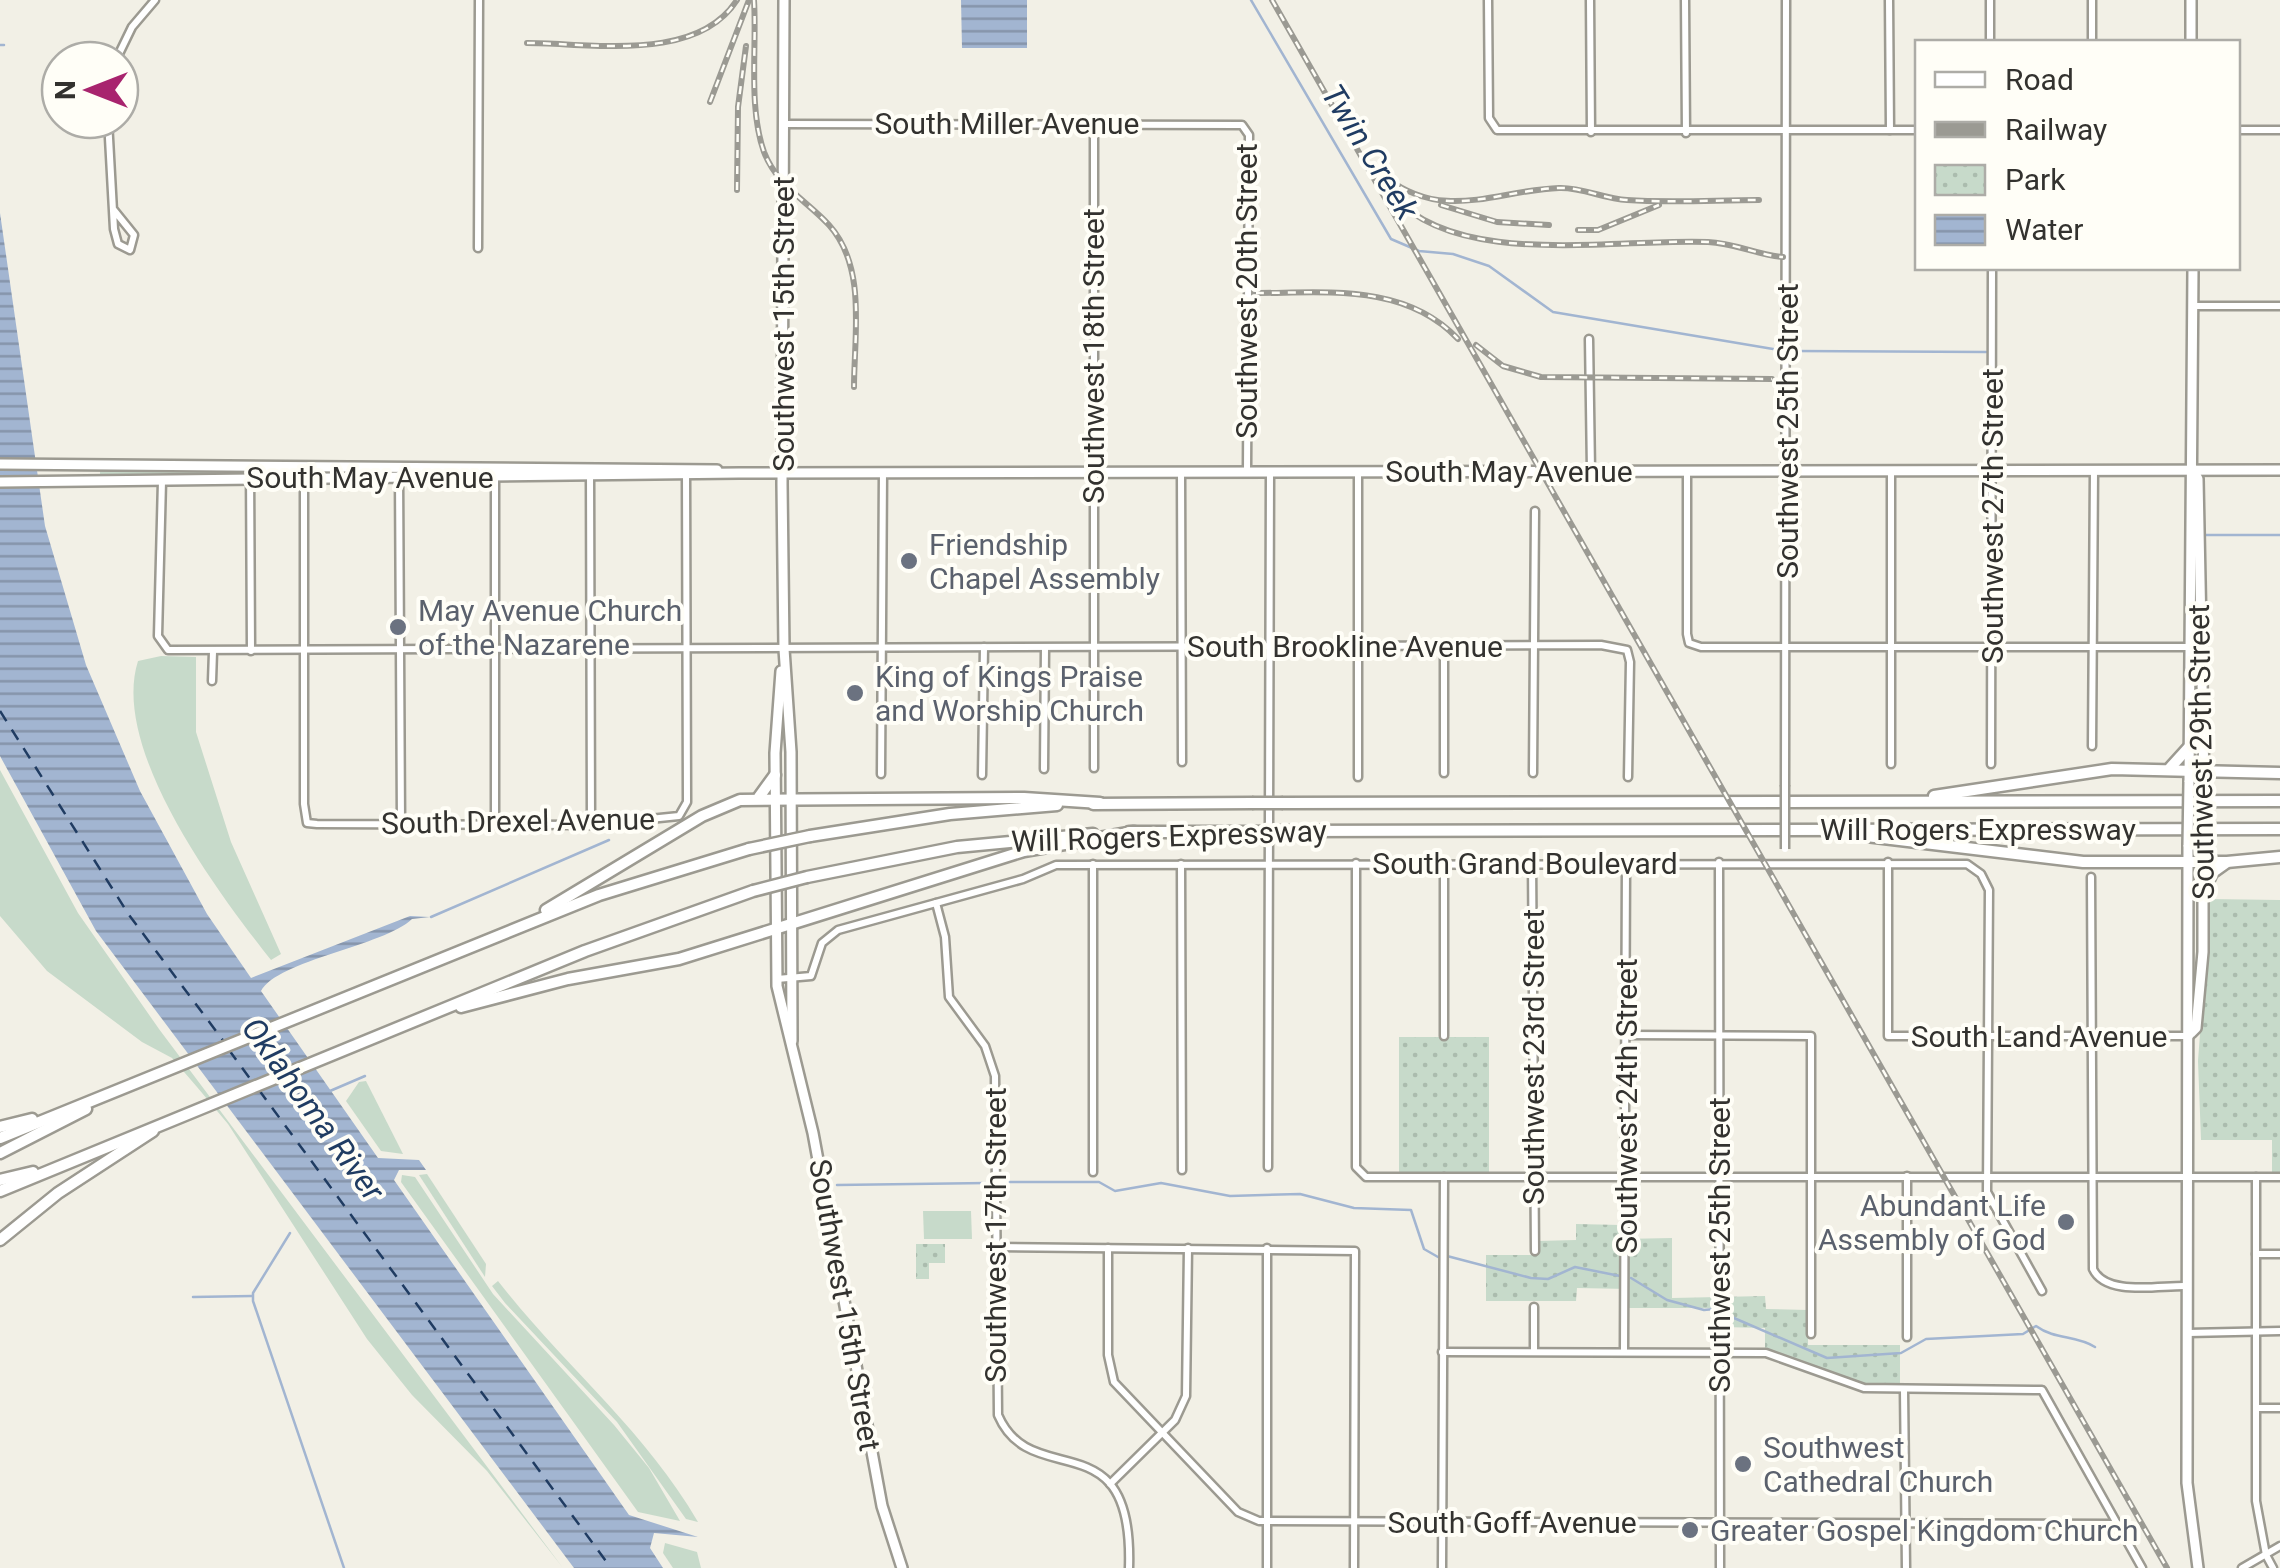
<svg xmlns="http://www.w3.org/2000/svg" width="2280" height="1568" font-family="Roboto,sans-serif">
  <defs>
    <pattern id="park-dots" width="8" height="8" patternUnits="userSpaceOnUse" patternTransform="scale(2.5)"><rect width="8" height="8" fill="#c7daca"/><path d="M2 2h.1M6 6h.1" fill="none" stroke="#abbcae" stroke-width="1.8" stroke-linecap="round"/></pattern>
    <pattern id="water-rules" width="6" height="5" patternUnits="userSpaceOnUse" patternTransform="scale(2.5)"><rect width="6" height="5" fill="#a2b5d1"/><path d="M0 2.5h6" fill="none" stroke="#8594aa"/></pattern>
  </defs>
  <rect width="100%" height="100%" fill="#f2f0e6"/>
  <g fill="#c7daca">
    <polygon points="100,469 235,473 100,477"/>
    <path d="M 161,656 L 196,657 L 196,732 L 231,842 L 281,954 L 271,960 C 218,893 110,749 138,661 Z"/>
    <polygon points="0,770 78,913 159,1029 563,1568 487,1471 412,1395 367,1339 228,1124 197,1087 172,1058 142,1042 47,971 0,916"/>
    <polygon points="366,1081 403,1154 381,1151 346,1101 359,1082"/>
    <polygon points="427,1174 486,1264 485,1277 419,1175"/>
    <polygon points="402,1175 415,1177 493,1294 614,1425 649,1468 680,1521 638,1512 401,1182"/>
    <polygon points="923,1211 971,1211 972,1239 924,1239"/>
    <path d="M 498,1281 C 563,1365 644,1429 698,1522 L 686,1519 L 617,1422 L 505,1303 L 492,1286 Z"/>
    <polygon points="665,1543 697,1552 701,1568 673,1568 663,1553"/>
  </g>
  <g fill="url(#park-dots)">
    <polygon points="2210,899 2280,900 2280,1173 2272,1173 2272,1140 2201,1140 2198,1061"/>
    <rect x="1399" y="1037" width="90" height="137"/>
    <polygon points="1576,1224 1621,1225 1622,1239 1672,1238 1672,1298 1765,1296 1766,1309 1808,1310 1808,1345 1900,1345 1900,1384 1862,1386 1765,1350 1765,1328 1722,1327 1721,1308 1629,1308 1629,1289 1577,1288 1576,1301 1486,1301 1486,1255 1537,1255 1537,1241 1576,1240"/>
    <polygon points="916,1244 945,1244 945,1263 929,1263 929,1279 916,1279"/>
  </g>
  <g fill="url(#water-rules)">
    <polygon points="961,0 1027,0 1027,48 962,48"/>
    <path d="M 0,213 L 45,526 L 86,665 L 140,791 L 207,914 L 251,978 L 410,916 L 430,917 L 412,919 C 384,946 278,960 261,991 L 378,1158 L 419,1160 L 426,1170 L 399,1170 L 394,1180 L 629,1515 L 698,1537 L 654,1533 L 650,1548 L 663,1568 L 574,1568 L 96,931 L 0,756 Z"/>
  </g>
  <g fill="none" stroke-linecap="round" stroke-linejoin="round">
    <g stroke="#a2b5d1" stroke-width="2.5">
      <polyline points="1251,0 1391,239 1419,251 1453,254 1489,266 1553,312 1779,350"/>
      <polyline points="0,45 4,45"/>
      <polyline points="1795,351 1986,352"/>
      <polyline points="2205,535 2280,535"/>
      <polyline points="431,917 609,840"/>
      <polyline points="330,1091 365,1076"/>
      <polyline points="1004,1182 1099,1182 1115,1191 1161,1183 1230,1196 1300,1194 1354,1208 1411,1210 1424,1249 1438,1257"/>
      <polyline points="837,1185 987,1183"/>
      <polyline points="290,1233 253,1293 253,1301 344,1568"/>
      <polyline points="1447,1256 1531,1278 1548,1279 1575,1267 1620,1276"/>
      <path d="M 1631,1278 L 1667,1300 L 1704,1310 L 1725,1308 L 1734,1318 L 1827,1358 L 1901,1353 L 1926,1339 L 2023,1334 L 2036,1326 C 2055,1340 2076,1335 2095,1347"/>
      <polyline points="193,1297 252,1296"/>
    </g>
    <g stroke="#203c62" stroke-width="2.5" stroke-dasharray="12 10" stroke-linecap="butt">
      <polyline points="0,711 129,915 225,1043"/>
      <polyline points="229,1050 254,1084"/>
      <polyline points="259,1090 611,1568"/>
    </g>
    <defs>
      <g id="minor">
        <polyline points="1488,0 1489,118 1497,130 1918,130"/>
        <polyline points="1590,0 1591,132"/>
        <polyline points="1685,0 1686,133"/>
        <polyline points="1889,0 1890,130"/>
        <polyline points="1990,0 1990,42"/>
        <polyline points="2092,0 2092,42"/>
        <polyline points="116,60 132,27 155,0"/>
        <polyline points="108,120 114,229 118,244 130,250 134,235 113,209"/>
        <polyline points="784,124 1242,125 1249,135 1247,471"/>
        <polyline points="2238,130 2280,130"/>
        <polyline points="478,248 479,0"/>
        <polyline points="2193,306 2280,306"/>
        <polyline points="1589,339 1591,471"/>
        <polyline points="250,468 251,651"/>
        <polyline points="304,469 304,804 307,823 317,824 591,825 679,816 687,802 686,472"/>
        <polyline points="590,471 591,825"/>
        <polyline points="1687,471 1687,634 1689,643 1701,647 2203,647"/>
        <polyline points="1181,472 1182,762"/>
        <polyline points="1358,472 1358,777"/>
        <polyline points="399,475 401,823"/>
        <polyline points="162,481 158,636 168,650 1601,645 1627,650 1630,662 1628,777"/>
        <polyline points="1444,649 1444,773"/>
        <polyline points="212,681 213,652"/>
        <polyline points="2092,746 2094,471"/>
        <polyline points="1891,764 1891,471"/>
        <polyline points="1991,764 1992,268"/>
        <polyline points="1094,768 1094,125"/>
        <polyline points="1044,769 1045,648"/>
        <polyline points="1533,773 1535,511"/>
        <polyline points="881,774 883,472"/>
        <polyline points="982,775 984,647"/>
        <polyline points="1785,785 1786,0"/>
        <polyline points="495,825 495,476"/>
        <polyline points="1532,862 1535,1251"/>
        <polyline points="1719,862 1720,1568"/>
        <polyline points="1888,862 1888,1036 2190,1036"/>
        <polyline points="1356,863 1356,1167 1366,1177 2280,1177"/>
        <polyline points="1444,863 1444,1036"/>
        <polyline points="1093,864 1093,1172"/>
        <polyline points="1181,864 1182,1170"/>
        <path d="M 2091,877 L 2093,1269 C 2106,1297 2160,1285 2187,1286"/>
        <path d="M 936,903 L 945,937 L 949,997 L 985,1046 L 995,1076 L 998,1415 C 1032,1494 1134,1416 1129,1568"/>
        <polyline points="777,979 811,976 822,943 838,930 1023,879 1056,865 1967,864 1981,874 1989,890 1987,1192 2042,1291"/>
        <polyline points="1627,1035 1811,1036 1811,1334"/>
        <polyline points="1268,1167 1270,472"/>
        <polyline points="1907,1176 1907,1337"/>
        <polyline points="2256,1177 2256,1501 2266,1555 2273,1568"/>
        <polyline points="995,1247 1355,1251 1354,1568"/>
        <polyline points="1108,1248 1108,1355 1114,1382 1238,1512 1259,1521 2118,1524"/>
        <polyline points="2256,1254 2280,1254"/>
        <polyline points="1534,1307 1534,1351"/>
        <polyline points="2188,1333 2280,1331"/>
        <polyline points="1624,1350 1626,863"/>
        <polyline points="1442,1352 1766,1353 1864,1388 2042,1390 2142,1568"/>
        <polyline points="1904,1390 1906,1568"/>
        <polyline points="2257,1408 2280,1408"/>
        <polyline points="1110,1484 1175,1420 1186,1396 1188,1248"/>
        <polyline points="1267,1568 1267,1248"/>
        <polyline points="1442,1568 1444,1177"/>
        <polyline points="2242,1568 2280,1546"/>
      </g>
      <g id="major">
        <polyline points="784,0 782,484 784,649 791,752 792,1041"/>
        <polyline points="2191,0 2191,42"/>
        <polyline points="0,464 717,470"/>
        <polyline points="2193,469 2198,479 2204,782"/>
        <polyline points="0,482 739,473 2280,470"/>
        <polyline points="781,671 775,753 777,986 813,1133 882,1506 902,1568"/>
        <polyline points="2189,782 2193,268"/>
        <polyline points="2188,845 2187,1483 2198,1568"/>
        <polyline points="2191,1033 2196,1028 2203,952 2203,845"/>
      </g>
      <g id="highway">
        <polyline points="2170,768 2189,747"/>
        <polyline points="1934,796 2112,769 2280,773"/>
        <polyline points="759,797 775,775"/>
        <polyline points="1283,803 2280,801"/>
        <polyline points="1093,804 1252,803"/>
        <polyline points="1284,831 2280,829"/>
        <polyline points="1129,832 1255,832"/>
        <polyline points="1858,835 2083,862 2227,862 2280,857"/>
        <polyline points="810,836 950,814 1057,805"/>
        <polyline points="807,877 957,847 1093,834"/>
        <polyline points="2203,892 2212,873 2226,863"/>
        <polyline points="546,910 702,816 740,800 1024,798 1100,803"/>
        <polyline points="461,1007 568,979 679,959 1024,851 1134,832"/>
        <polyline points="0,1127 32,1119"/>
        <polyline points="0,1138 599,895 749,849"/>
        <polyline points="0,1153 86,1109"/>
        <polyline points="0,1180 33,1172"/>
        <polyline points="0,1191 585,951 753,891"/>
        <polyline points="0,1240 58,1193 153,1131"/>
      </g>
    </defs>
    <use href="#minor" stroke="#9c9a91" stroke-width="11"/>
    <use href="#major" stroke="#9c9a91" stroke-width="14"/>
    <use href="#highway" stroke="#9c9a91" stroke-width="15"/>
    <use href="#minor" stroke="#fff" stroke-width="6"/>
    <use href="#major" stroke="#fff" stroke-width="9"/>
    <use href="#highway" stroke="#fff" stroke-width="10"/>
    <defs>
      <g id="rail">
        <path d="M 754,0 C 757,47 748,107 764,152 C 777,186 806,200 829,225 C 867,267 854,335 854,387"/>
        <polyline points="1272,0 2167,1568"/>
        <path d="M 527,43 C 592,43 697,63 737,0"/>
        <polyline points="710,102 749,0"/>
        <path d="M 1387,178 C 1444,222 1498,190 1559,188 C 1582,187 1604,199 1627,200 C 1671,203 1716,200 1759,200"/>
        <polyline points="737,190 738,107 746,46"/>
        <path d="M 1393,196 C 1459,269 1616,238 1708,242 C 1735,243 1757,255 1783,257"/>
        <polyline points="1441,205 1497,222 1549,225"/>
        <polyline points="1578,230 1598,230 1659,205"/>
        <path d="M 1256,293 C 1326,293 1405,283 1458,339"/>
        <polyline points="1476,345 1503,366 1541,377 1772,379"/>
      </g>
    </defs>
    <use href="#rail" stroke="#9b9a93" stroke-width="6"/>
    <use href="#rail" stroke="#fffef7" stroke-width="2.5" stroke-dasharray="8" stroke-linecap="butt"/>
    <defs>
      <polyline id="minor-bridge" points="1785,849 1785,785"/>
      <g id="major-bridge">
        <polyline points="2188,845 2189,782"/>
        <polyline points="2203,845 2204,782"/>
      </g>
      <g id="highway-bridge">
        <polyline points="1252,803 1283,803"/>
        <polyline points="1255,832 1284,831"/>
        <polyline points="749,849 810,836"/>
        <polyline points="753,891 807,877"/>
      </g>
    </defs>
    <use href="#minor-bridge" stroke="#9c9a91" stroke-width="11" stroke-linecap="butt"/>
    <use href="#major-bridge" stroke="#9c9a91" stroke-width="14" stroke-linecap="butt"/>
    <use href="#highway-bridge" stroke="#9c9a91" stroke-width="15" stroke-linecap="butt"/>
    <use href="#minor-bridge" stroke="#fff" stroke-width="6"/>
    <use href="#major-bridge" stroke="#fff" stroke-width="9"/>
    <use href="#highway-bridge" stroke="#fff" stroke-width="10"/>
  </g>
  <g fill="#6b7280" stroke="#fffef7" stroke-width="4">
    <circle cx="909" cy="561" r="10"/>
    <circle cx="398" cy="627" r="10"/>
    <circle cx="855" cy="693" r="10"/>
    <circle cx="2066" cy="1222" r="10"/>
    <circle cx="1743" cy="1464" r="10"/>
    <circle cx="1690" cy="1530" r="10"/>
  </g>
  <g text-anchor="middle" dominant-baseline="central" stroke-width="8" stroke-linejoin="round" paint-order="stroke">
    <g font-size="30" fill="#33322f" stroke="#fffef7">
      <text x="1007" y="123">South Miller Avenue</text>
      <text transform="translate(1246 291) rotate(-90)">Southwest 20th Street</text>
      <text transform="translate(783 324) rotate(-90)">Southwest 15th Street</text>
      <text transform="translate(1093 356) rotate(-90)">Southwest 18th Street</text>
      <text transform="translate(1787 431) rotate(-90)">Southwest 25th Street</text>
      <text x="1509" y="471">South May Avenue</text>
      <text x="370" y="477">South May Avenue</text>
      <text transform="translate(1992 516) rotate(-90)">Southwest 27th Street</text>
      <text x="1345" y="646">South Brookline Avenue</text>
      <text transform="translate(2201 752) rotate(-91)">Southwest 29th Street</text>
      <text transform="translate(518 821) rotate(-1)">South Drexel Avenue</text>
      <text x="1978" y="829">Will Rogers Expressway</text>
      <text transform="translate(1169 836) rotate(-2)">Will Rogers Expressway</text>
      <text x="1525" y="863">South Grand Boulevard</text>
      <text x="2039" y="1036">South Land Avenue</text>
      <text transform="translate(1533 1057) rotate(-90)">Southwest 23rd Street</text>
      <text transform="translate(1626 1106) rotate(-90)">Southwest 24th Street</text>
      <text transform="translate(995 1235) rotate(-90)">Southwest 17th Street</text>
      <text transform="translate(1719 1245) rotate(-90)">Southwest 25th Street</text>
      <text transform="translate(845 1305) rotate(80)">Southwest 15th Street</text>
      <text x="1512" y="1522">South Goff Avenue</text>
    </g>
    <g font-size="30" fill="#5b616d" stroke="#fffef7" text-anchor="start">
      <text x="929" y="544">Friendship<tspan x="929" dy="34">Chapel Assembly</tspan></text>
      <text x="418" y="610">May Avenue Church<tspan x="418" dy="34">of the Nazarene</tspan></text>
      <text x="875" y="676">King of Kings Praise<tspan x="875" dy="34">and Worship Church</tspan></text>
      <text x="2046" y="1205" text-anchor="end">Abundant Life<tspan x="2046" dy="34">Assembly of God</tspan></text>
      <text x="1763" y="1447">Southwest<tspan x="1763" dy="34">Cathedral Church</tspan></text>
      <text x="1710" y="1530">Greater Gospel Kingdom Church</text>
    </g>
    <g font-size="32" font-style="italic" fill="#203c62" stroke="#fffef7">
      <text transform="translate(1370 152) rotate(58)">Twin Creek</text>
      <text transform="translate(313 1109) rotate(54)">Oklahoma River</text>
    </g>
  </g>
  <rect x="1915" y="40" width="325" height="230" fill="#fffef7" stroke="#adaca7" stroke-width="2.5"/>
  <rect x="1935" y="72" width="50" height="15" fill="#ffffff" stroke="#adaca7" stroke-width="2.5"/>
  <text x="2005" y="90" font-size="30" fill="#33322f">Road</text>
  <rect x="1935" y="122" width="50" height="15" fill="#9b9a93" stroke="#adaca7" stroke-width="2.5"/>
  <text x="2005" y="140" font-size="30" fill="#33322f">Railway</text>
  <rect x="1935" y="165" width="50" height="30" fill="url(#park-dots)" stroke="#adaca7" stroke-width="2.5"/>
  <text x="2005" y="190" font-size="30" fill="#33322f">Park</text>
  <rect x="1935" y="215" width="50" height="30" fill="url(#water-rules)" stroke="#adaca7" stroke-width="2.5"/>
  <text x="2005" y="240" font-size="30" fill="#33322f">Water</text>
  <g transform="translate(90 90) rotate(270)"><circle r="48" fill="#fffef7" stroke="#adaca7" stroke-width="2.5"/>
  <path d="M0-8L18 38L0 25L-18 38Z" fill="#a8246e"/>
  <text y="-15" font-size="28" font-weight="bold" text-anchor="middle" fill="#33322f">N</text>
  </g>
</svg>
